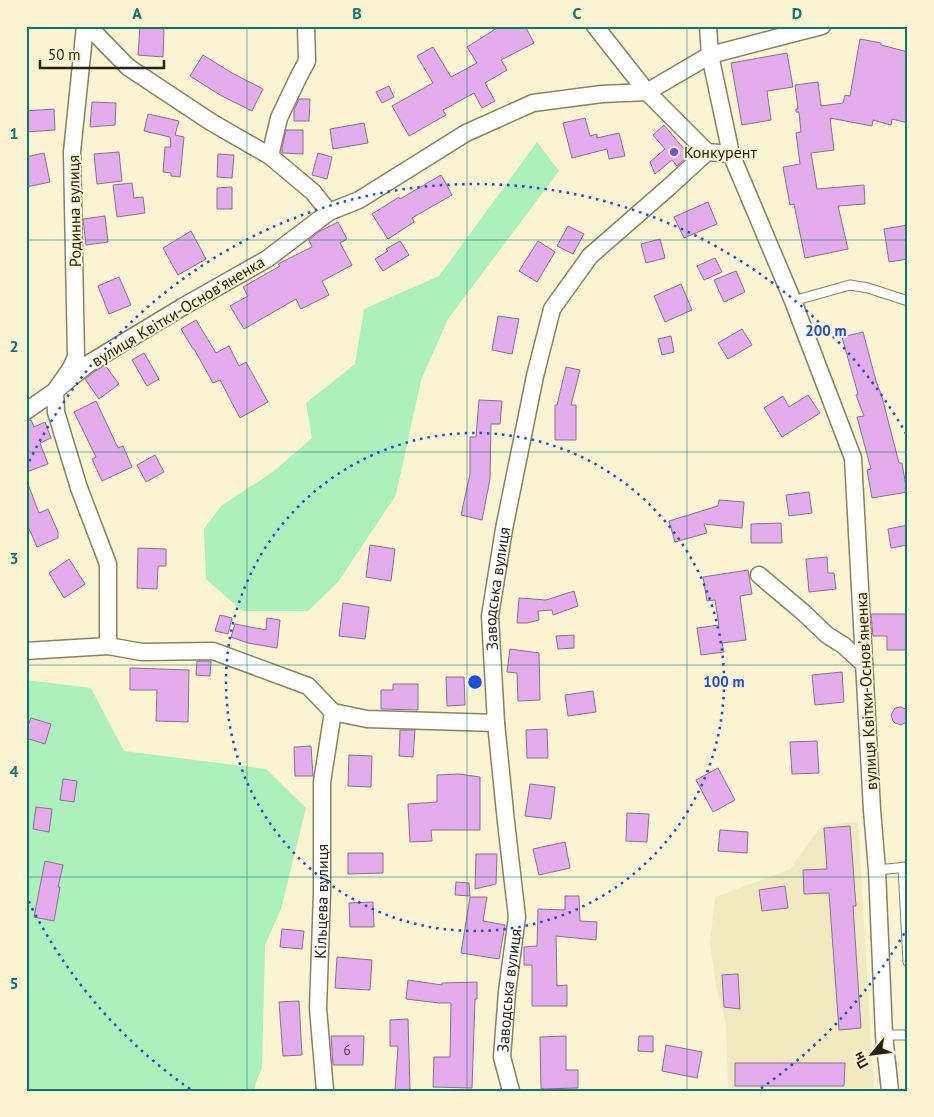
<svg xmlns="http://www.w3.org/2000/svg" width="934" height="1117" font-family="'PT Sans',sans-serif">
  <rect width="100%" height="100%" fill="#faf4d2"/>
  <polygon fill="#f1eac0" points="858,822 874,1088 728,1088 726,1023 716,986 710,944 715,897 789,870 822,825"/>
  <g fill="#acf0bb">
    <polygon points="537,142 559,171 448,319 421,380 396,495 338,582 308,611 242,611 206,579 204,529 221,506 273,472 312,438 306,403 355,364 364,309 439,276"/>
    <polygon points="26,680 91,688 124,751 266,769 306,808 281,909 265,945 262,1068 256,1082 254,1091 26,1091"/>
  </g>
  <g fill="#e4abed" stroke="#88738c">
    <polygon points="140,26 158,26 164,30 163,57 138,55"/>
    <polygon points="500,26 525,26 534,43 501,60 507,70 485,83 495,101 482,108 474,93 443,110 446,115 409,136 392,106 433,83 417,56 433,47 451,77 477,63 467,47"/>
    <polygon points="860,39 881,43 881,45 908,52 908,123 892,119 891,125 873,120 872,126 830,118 834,150 811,153 817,189 864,185 865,204 838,206 848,249 805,258 794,204 790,205 783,167 800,164 796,133 801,132 799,112 796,112 796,109 798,109 795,85 818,82 821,106 843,103 845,95 850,96"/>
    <polygon points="787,53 793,87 767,91 771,120 742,125 731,63"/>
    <polygon points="203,55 232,73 263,89 252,111 220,95 190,76"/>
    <polygon points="389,86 394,97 382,103 376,92"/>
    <polygon points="299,99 310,99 309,121 294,121 294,110"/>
    <polygon points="92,102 116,103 115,125 90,127"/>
    <polygon points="54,109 55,130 26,132 26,111"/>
    <polygon points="148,114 179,121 175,135 184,137 180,177 171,176 171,173 163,172 165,147 171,147 170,137 144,131"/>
    <polygon points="585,118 590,136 597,134 597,138 619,133 625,156 609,159 607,149 572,158 563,123"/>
    <polygon points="364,123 368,143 333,149 330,129"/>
    <polygon points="664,125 689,155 677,166 672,160 655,174 650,162 665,149 653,135"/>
    <polygon points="286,130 303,130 303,154 282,153 282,148"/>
    <polygon points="119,152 122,181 97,184 94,154"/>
    <polygon points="44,153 50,182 26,187 26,157"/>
    <polygon points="318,153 332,157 327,179 312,175"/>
    <polygon points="218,154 234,155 232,178 217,177"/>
    <polygon points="441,175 452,195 412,218 414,222 388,239 372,214 399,197 400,199"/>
    <polygon points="132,183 134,198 143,197 145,213 117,217 113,185"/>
    <polygon points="232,187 232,209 217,209 217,188"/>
    <polygon points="708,202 717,224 684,238 674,217"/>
    <polygon points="105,216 108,242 86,245 83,219"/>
    <polygon points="338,222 347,239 340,243 352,265 322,281 329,295 301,309 296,299 244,329 230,306 248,296 243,287 280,266 278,264 312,247 309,240 320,231"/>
    <polygon points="908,225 908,259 889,262 884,229"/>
    <polygon points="568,226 584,234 573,254 557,246"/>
    <polygon points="191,231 206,259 178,275 163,248"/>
    <polygon points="660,239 665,258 646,263 641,244"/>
    <polygon points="400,241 409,255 383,271 375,259 388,251 386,249"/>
    <polygon points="538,241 555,252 537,282 519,271"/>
    <polygon points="715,258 722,272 704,280 697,266"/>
    <polygon points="736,271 745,292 724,302 714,280"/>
    <polygon points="119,277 131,305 109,314 98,286"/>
    <polygon points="681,284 692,310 665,322 654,296"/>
    <polygon points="498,316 519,319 512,354 492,350"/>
    <polygon points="196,320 216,353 229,346 239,366 246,362 268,402 240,418 220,380 213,383 194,349 193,349 181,329"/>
    <polygon points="742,329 752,345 728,359 718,343"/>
    <polygon points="863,332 876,381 882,397 899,463 902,463 907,492 872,498 867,470 871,469 857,417 864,416 856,395 858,394 842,337"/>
    <polygon points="671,336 674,352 662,355 658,339"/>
    <polygon points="144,353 159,379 147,386 132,360"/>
    <polygon points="105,365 119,384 99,399 85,379 94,372"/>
    <polygon points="566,367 580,370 571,405 576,405 576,440 555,440 555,405 557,405"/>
    <polygon points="808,395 820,413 782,437 764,408 783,396 789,407"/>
    <polygon points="479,400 502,401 500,424 491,424 490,479 482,520 461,515 470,474 470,437 476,437"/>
    <polygon points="96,401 118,448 123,446 132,467 102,481 92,459 96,457 74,412"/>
    <polygon points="31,420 34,427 45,422 51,438 40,443 48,464 29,471 26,463 26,421"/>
    <polygon points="155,455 164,472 146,482 137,465"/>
    <polygon points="26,484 28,484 39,513 48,509 58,532 58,538 37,547 26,522"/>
    <polygon points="809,492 812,513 789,516 786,495"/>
    <polygon points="719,500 744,502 742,528 704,524 707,533 675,542 669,521 718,506"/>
    <polygon points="781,523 782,543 751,543 751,524"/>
    <polygon points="908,525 908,545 891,548 888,529"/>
    <polygon points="370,545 395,549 391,581 366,577"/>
    <polygon points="138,548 166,549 166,566 158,566 157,589 137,588"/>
    <polygon points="827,557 828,573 834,573 836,589 809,592 806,559"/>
    <polygon points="69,559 85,584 64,598 49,573"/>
    <polygon points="748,570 752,594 740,596 746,640 722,643 724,652 701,655 697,628 719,625 715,600 707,601 703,577"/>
    <polygon points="574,591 578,606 553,615 552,610 538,611 539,620 527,623 517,623 519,598 546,600"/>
    <polygon points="343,603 369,607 365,639 339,636"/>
    <polygon points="871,614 908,614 908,650 887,650 887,636 873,636"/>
    <polygon points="220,615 232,618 228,634 215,631"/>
    <polygon points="267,618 280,620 277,648 248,643 231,637 235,624 266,630"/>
    <polygon points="574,635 574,648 558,649 556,636"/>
    <polygon points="510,649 539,653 540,700 518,701 517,673 507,672"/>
    <polygon points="197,661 211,661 210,676 196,675"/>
    <polygon points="130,668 189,670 188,722 156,721 157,690 130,690"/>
    <polygon points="842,672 844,702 815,705 812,675"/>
    <polygon points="446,677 464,677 465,705 447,706"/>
    <polygon points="393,684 418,684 418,710 381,709 381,690 393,690"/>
    <polygon points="593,691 596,712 568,716 565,695"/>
    <polygon points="901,707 908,710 908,721 901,725 895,723 893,721 891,715 895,708"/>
    <polygon points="31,718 51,724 45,744 26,738 26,731"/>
    <polygon points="547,729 548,758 527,758 526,730"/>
    <polygon points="400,730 415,730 413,757 399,756"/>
    <polygon points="817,741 819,773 792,774 790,742"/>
    <polygon points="311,746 313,776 295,776 294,747"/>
    <polygon points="349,755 372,756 371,787 348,786"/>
    <polygon points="718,768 735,800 713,812 696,780"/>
    <polygon points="459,774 480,777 480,830 431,830 432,841 410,842 408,804 437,802 437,775"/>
    <polygon points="63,779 77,781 74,802 60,800"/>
    <polygon points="530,784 555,787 551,819 525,816"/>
    <polygon points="36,807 52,809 49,832 33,829"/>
    <polygon points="627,813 649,814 647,842 626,841"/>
    <polygon points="850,826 856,906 853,906 861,1028 839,1030 829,893 804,894 803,870 827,869 824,828"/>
    <polygon points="720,830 748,832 747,853 718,851"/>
    <polygon points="565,842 570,868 539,875 533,849"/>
    <polygon points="348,853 383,853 383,873 348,874"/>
    <polygon points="476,854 497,854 496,884 475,889"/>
    <polygon points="45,861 63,865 58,887 60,887 54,921 34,917"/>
    <polygon points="456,882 469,883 470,896 455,895"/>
    <polygon points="785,886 788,908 762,911 759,890"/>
    <polygon points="565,896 579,896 580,921 597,922 596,940 556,936 557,986 567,985 567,1006 532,1006 532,965 524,965 524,947 537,946 538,909 565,910"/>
    <polygon points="470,897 487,897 483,921 505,925 499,959 461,953"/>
    <polygon points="373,902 374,927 350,927 349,903"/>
    <polygon points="282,929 304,931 302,949 280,947"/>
    <polygon points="337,957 372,960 370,990 335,988"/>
    <polygon points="738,974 740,1009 724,1007 722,975"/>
    <polygon points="408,980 442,985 442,983 477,982 477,999 475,999 472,1088 433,1087 434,1057 450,1057 451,1003 439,1003 406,999"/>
    <polygon points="299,1001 302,1055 283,1056 279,1002"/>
    <polygon points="408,1019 410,1091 395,1091 398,1046 390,1046 390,1020"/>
    <polygon points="331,1036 364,1036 363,1065 333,1065"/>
    <polygon points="566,1036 566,1070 578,1070 578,1088 541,1089 540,1037"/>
    <polygon points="639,1036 653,1036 653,1052 638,1051"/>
    <polygon points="666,1045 702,1052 697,1078 662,1071"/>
    <polygon points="735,1063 845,1063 844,1086 735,1086"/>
  </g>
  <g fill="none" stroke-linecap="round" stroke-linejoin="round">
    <defs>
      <g id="service">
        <polyline points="793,301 850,285 868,288 908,301"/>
        <polyline points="903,867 908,962"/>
        <polyline points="877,870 908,867"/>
        <polyline points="884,1035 908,1035"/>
      </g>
      <g id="minor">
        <polyline points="88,26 128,67 211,122 270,156 313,192 329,212"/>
        <polyline points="595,26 647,92 707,152 731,154"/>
        <polyline points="708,26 710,55 731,154 793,301 853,458 872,810 877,870 884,1035 890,1091"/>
        <polyline points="270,156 279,118 298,78 307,61 306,26"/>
        <polyline points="26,411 55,391 88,364 184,306 267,259 329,212 359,200 466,133 533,103 602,94 647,92 710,55 822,26"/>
        <polyline points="759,575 804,613 827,635 843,645 864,664"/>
        <polyline points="108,646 142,652 213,651 308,686 333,712 367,719 496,723"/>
        <polyline points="26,651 108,646 108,564 79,488 56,412 55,391 71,368 76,357 72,152 85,26"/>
        <path id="s1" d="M 325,1091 L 318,1008 L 322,893 L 322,782 L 333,712"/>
        <path id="s2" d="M 511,1091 L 502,1057 L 507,992 L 517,917 L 506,822 L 496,723 L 490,616 L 504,529 L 535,376 L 552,309 L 590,256 L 669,187 L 707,152"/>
      </g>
    </defs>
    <use href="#service" stroke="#888263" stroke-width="11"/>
    <use href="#minor" stroke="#888263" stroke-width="19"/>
    <use href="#service" stroke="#fff" stroke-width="9"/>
    <use href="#minor" stroke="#fff" stroke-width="16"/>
  </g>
  <path fill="none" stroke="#0f766e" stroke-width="1" stroke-opacity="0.55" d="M 247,26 L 247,1091M 467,26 L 467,1091M 687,26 L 687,1091M 26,240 L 908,240M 26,452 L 908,452M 26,665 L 908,665M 26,877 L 908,877"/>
  <g fill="none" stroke="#1d4ed8" stroke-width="2.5" stroke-dasharray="2.5 5">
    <circle cx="475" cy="682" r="249"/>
    <path d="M908 927A497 497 0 0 1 760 1089M190 1089A497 497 0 0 1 26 896M26 468A497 497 0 0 1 908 437"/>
  </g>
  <circle fill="#6d56d0" stroke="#faf4d2" stroke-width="2" cx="674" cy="152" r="5"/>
  <g text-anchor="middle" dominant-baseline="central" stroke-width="4" stroke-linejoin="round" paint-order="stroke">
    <g font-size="14" fill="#55454c">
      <text x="347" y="1050">6</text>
    </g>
    <g font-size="16" fill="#252316" stroke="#faf4d2" text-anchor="start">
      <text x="684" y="152">Конкурент</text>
    </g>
    <g font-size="16" fill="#252316" stroke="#faf4d2">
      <text transform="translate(74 211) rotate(-91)">Родинна вулиця</text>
      <text transform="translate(178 311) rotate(-31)">вулиця Квітки-Основʼяненка</text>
      <text stroke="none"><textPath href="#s2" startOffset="506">Заводська вулиця</textPath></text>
      <text transform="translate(866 691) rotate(-93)">вулиця Квітки-Основʼяненка</text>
      <text stroke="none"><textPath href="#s1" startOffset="190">Кільцева вулиця</textPath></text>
      <text stroke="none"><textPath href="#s2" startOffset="102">Заводська вулиця</textPath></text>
    </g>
  </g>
  <circle cx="475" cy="682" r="8" fill="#1d4ed8" stroke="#faf4d2" stroke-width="2.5"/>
  <g font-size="15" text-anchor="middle" font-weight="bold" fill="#1d4ed8" stroke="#faf4d2" stroke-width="4" stroke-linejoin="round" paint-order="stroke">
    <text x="826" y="336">200 m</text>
    <text x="724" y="687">100 m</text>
  </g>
  <rect width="934" height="1117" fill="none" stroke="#faf4d2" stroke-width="55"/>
  <g transform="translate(872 1054) rotate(241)" stroke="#faf4d2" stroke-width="4" paint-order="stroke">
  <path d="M0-4L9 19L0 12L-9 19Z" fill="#252316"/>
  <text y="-8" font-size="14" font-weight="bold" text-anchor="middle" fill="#252316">Пн</text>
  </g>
  <path d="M40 60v8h124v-8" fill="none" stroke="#252316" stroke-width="2.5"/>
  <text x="48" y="60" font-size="15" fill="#252316" stroke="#faf4d2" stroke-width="4" paint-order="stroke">50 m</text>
  <rect x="28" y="28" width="878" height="1062" fill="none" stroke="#0f766e" stroke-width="2"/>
  <g font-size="16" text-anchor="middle" font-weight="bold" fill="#0f766e">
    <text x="137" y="19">A</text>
    <text x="357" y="19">B</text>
    <text x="577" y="19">C</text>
    <text x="797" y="19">D</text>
    <text x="14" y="139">1</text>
    <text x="14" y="352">2</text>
    <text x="14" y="564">3</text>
    <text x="14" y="777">4</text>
    <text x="14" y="989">5</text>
  </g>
</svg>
